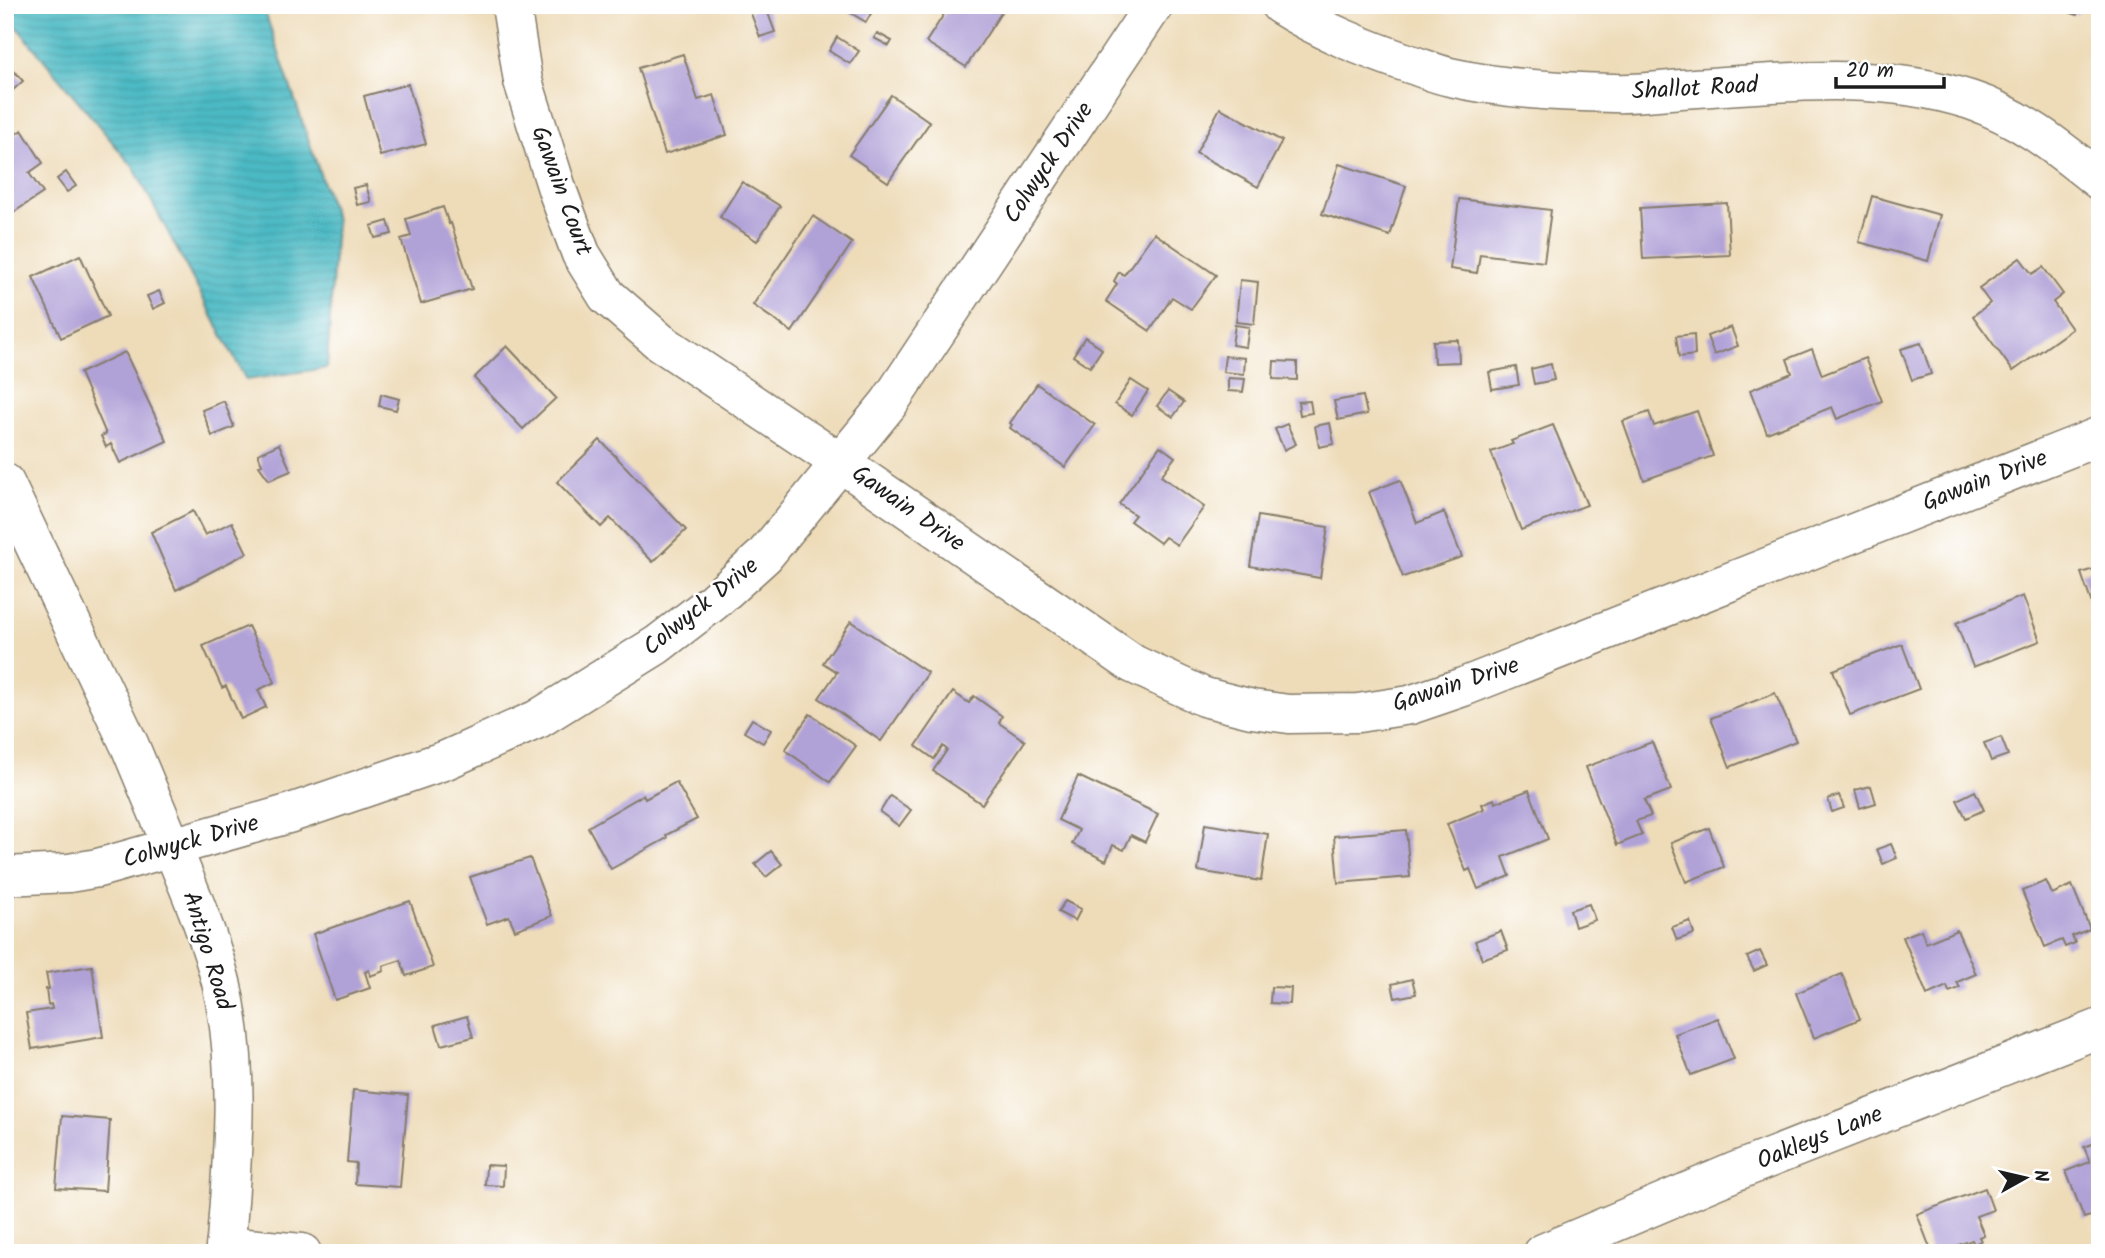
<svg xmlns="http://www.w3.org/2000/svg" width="2105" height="1258" font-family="Kalam,sans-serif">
  <defs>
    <pattern id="water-rules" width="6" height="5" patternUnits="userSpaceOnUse" patternTransform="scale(1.75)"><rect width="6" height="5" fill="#4bbac4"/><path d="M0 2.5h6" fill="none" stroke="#419fa8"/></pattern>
  </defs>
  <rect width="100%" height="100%" fill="#fff"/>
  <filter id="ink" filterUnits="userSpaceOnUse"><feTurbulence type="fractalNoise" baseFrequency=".0143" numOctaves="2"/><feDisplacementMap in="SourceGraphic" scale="14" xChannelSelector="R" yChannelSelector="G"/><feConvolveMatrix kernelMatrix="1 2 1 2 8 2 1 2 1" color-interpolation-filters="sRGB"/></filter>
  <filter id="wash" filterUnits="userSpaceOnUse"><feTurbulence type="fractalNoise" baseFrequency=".00686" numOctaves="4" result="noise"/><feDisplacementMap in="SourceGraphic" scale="28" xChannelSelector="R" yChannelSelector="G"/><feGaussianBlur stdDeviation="1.57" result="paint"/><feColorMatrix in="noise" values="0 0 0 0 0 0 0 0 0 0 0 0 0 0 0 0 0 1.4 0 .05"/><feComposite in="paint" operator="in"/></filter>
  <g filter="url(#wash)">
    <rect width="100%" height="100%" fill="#eedcb9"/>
    <polygon fill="url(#water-rules)" stroke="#346b70" stroke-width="2" points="5,5 260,5 265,12 336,221 327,368 246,380 134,168 5,13"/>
    <g id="blocks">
      <g fill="#b0a1d7">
        <polygon points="765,5 775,32 760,37 750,11"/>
        <polygon points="843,5 865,5 873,10 866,22 841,7"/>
        <polygon points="950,5 1006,5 966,67 926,42"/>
        <polygon points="2049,5 2080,5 2077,15"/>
        <polygon points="877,33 892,41 889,46 874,38"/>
        <polygon points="837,37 859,51 850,64 829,51"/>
        <polygon points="683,54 698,100 714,95 727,135 665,154 638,68"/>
        <polygon points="14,71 23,81 13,90 5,79"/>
        <polygon points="408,84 426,144 380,156 364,96"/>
        <polygon points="891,95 930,122 888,182 849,155"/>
        <polygon points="1220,108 1282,141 1258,187 1196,153"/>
        <polygon points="22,130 43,163 29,173 43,193 5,218 5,141"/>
        <polygon points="1339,164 1406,186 1390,236 1322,214"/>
        <polygon points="66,172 76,186 67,192 57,179"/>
        <polygon points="742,182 780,206 757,241 720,217"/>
        <polygon points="366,185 371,202 357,205 353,188"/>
        <polygon points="1872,196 1940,215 1928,261 1859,242"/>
        <polygon points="1459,199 1551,210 1544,262 1480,254 1477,273 1450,269"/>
        <polygon points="1727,203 1730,255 1643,259 1640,208"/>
        <polygon points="443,207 449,224 451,223 472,289 421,304 401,239 411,236 406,219"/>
        <polygon points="813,216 852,243 792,332 753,305"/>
        <polygon points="388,221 392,234 375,238 371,226"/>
        <polygon points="1154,233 1216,275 1191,309 1172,297 1150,331 1106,301 1117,284 1114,281 1119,272 1124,275"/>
        <polygon points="80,255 108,316 61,338 33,277"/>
        <polygon points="2020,258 2032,274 2043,267 2063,294 2053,302 2072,329 2013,371 1973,316 1990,303 1979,288"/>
        <polygon points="1240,280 1258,282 1254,324 1236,322"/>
        <polygon points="159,291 165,303 153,309 147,296"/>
        <polygon points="1235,325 1249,327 1246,347 1232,345"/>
        <polygon points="1731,327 1738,346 1714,355 1707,336"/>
        <polygon points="1694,334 1695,355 1679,357 1676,336"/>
        <polygon points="1085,337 1102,349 1090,367 1073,356"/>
        <polygon points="1458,340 1459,362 1434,363 1433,341"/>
        <polygon points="1921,343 1931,374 1912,380 1901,349"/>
        <polygon points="507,346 556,398 523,429 474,378"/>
        <polygon points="1812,349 1822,375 1865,358 1882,401 1837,419 1832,407 1767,433 1750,390 1792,373 1787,359"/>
        <polygon points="125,352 167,441 120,463 111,444 106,447 101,436 106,434 80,373"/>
        <polygon points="1225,356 1245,358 1244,374 1223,372"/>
        <polygon points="1274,361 1297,362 1297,380 1273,379"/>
        <polygon points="1551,364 1554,380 1534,384 1531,369"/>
        <polygon points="1516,367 1519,385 1492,389 1489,372"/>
        <polygon points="1228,378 1245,379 1243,392 1228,391"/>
        <polygon points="1131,380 1148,391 1132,415 1115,404"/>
        <polygon points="1037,384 1095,425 1065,467 1010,428 1012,425 1010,423"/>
        <polygon points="1168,391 1184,402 1173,417 1157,406"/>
        <polygon points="381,394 399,399 396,410 379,406"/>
        <polygon points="1363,396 1367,414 1338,420 1334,401"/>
        <polygon points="224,401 234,427 212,436 202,410"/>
        <polygon points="1310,401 1312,413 1300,415 1298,402"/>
        <polygon points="1697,411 1713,456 1644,480 1623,421 1649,412 1654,426"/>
        <polygon points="1330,423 1334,444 1319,447 1315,426"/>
        <polygon points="1287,424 1296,444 1284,450 1275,429"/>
        <polygon points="1553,425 1587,505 1521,530 1491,452 1513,444 1511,441"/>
        <polygon points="600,440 686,530 653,562 610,518 601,527 557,482"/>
        <polygon points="279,444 291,471 269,480 259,466 262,464 258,454"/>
        <polygon points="1160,446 1175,457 1161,476 1204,507 1177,545 1165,537 1160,543 1130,521 1135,515 1119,504"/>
        <polygon points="1400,480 1417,523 1444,512 1462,557 1403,577 1369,492"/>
        <polygon points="193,511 205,535 232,522 247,553 176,590 151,532"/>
        <polygon points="1258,516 1328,527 1320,578 1250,566"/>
        <polygon points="2100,567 2100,624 2099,624 2081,573"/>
        <polygon points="2023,596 2040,641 1973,667 1956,623"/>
        <polygon points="851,621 928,673 881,741 819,698 837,672 823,663"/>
        <polygon points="248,626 275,682 258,690 266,707 241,719 226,686 222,688 203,646"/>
        <polygon points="1902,644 1919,689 1850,715 1833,670"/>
        <polygon points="953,692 969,703 974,696 1002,716 999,723 1025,741 982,804 933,771 947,750 943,746 934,759 916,746"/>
        <polygon points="1775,693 1796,741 1730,767 1711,718"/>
        <polygon points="810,714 856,746 830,782 785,750"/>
        <polygon points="752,719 771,730 763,743 744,732"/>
        <polygon points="2001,737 2008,755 1991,761 1984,743"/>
        <polygon points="1652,742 1671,790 1644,800 1651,816 1636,821 1642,835 1617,845 1586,767"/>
        <polygon points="1078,776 1158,814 1145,842 1131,835 1124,850 1113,845 1106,861 1072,844 1079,830 1058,820"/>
        <polygon points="676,782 697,819 666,835 667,838 611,869 588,827 643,795 645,799"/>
        <polygon points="1871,786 1876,803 1860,808 1855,790"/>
        <polygon points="1529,790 1548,839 1503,857 1510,876 1478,889 1470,869 1466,871 1447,824 1484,809 1482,804 1494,799 1495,803"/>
        <polygon points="1975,791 1984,810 1966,818 1957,800"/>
        <polygon points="1839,795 1844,808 1832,812 1828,799"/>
        <polygon points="890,796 911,810 899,826 880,812"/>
        <polygon points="1205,824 1268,834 1261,881 1198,871"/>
        <polygon points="1709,828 1724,867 1686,882 1671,843"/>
        <polygon points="1406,830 1410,877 1338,883 1334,836"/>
        <polygon points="1891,844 1897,858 1883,864 1877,849"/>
        <polygon points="771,851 782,864 766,877 755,864"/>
        <polygon points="530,858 552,916 515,930 509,916 487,924 470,877"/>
        <polygon points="2046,881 2052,894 2072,885 2090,929 2072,936 2075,943 2065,947 2062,940 2045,947 2022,891"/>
        <polygon points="410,901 433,967 406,976 401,960 383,966 384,971 370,976 369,970 365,972 370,988 335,1000 313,934"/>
        <polygon points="1065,901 1081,909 1075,921 1058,912"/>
        <polygon points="1589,904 1595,920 1575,927 1570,910"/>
        <polygon points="1690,921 1694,934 1677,940 1672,927"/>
        <polygon points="1921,930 1926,943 1957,930 1976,974 1957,982 1960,988 1949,992 1947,986 1927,995 1903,937"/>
        <polygon points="1501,931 1508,950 1482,959 1475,941"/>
        <polygon points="1760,951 1767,965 1754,971 1747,957"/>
        <polygon points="92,966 103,1037 32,1049 26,1013 52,1009 51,1004 48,1005 46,989 49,989 46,973"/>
        <polygon points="1842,974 1860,1019 1814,1038 1796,993"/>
        <polygon points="1412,979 1416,994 1395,998 1392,984"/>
        <polygon points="1271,987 1291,988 1290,1004 1270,1003"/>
        <polygon points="467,1016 473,1037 441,1045 435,1025"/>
        <polygon points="1718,1018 1734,1059 1691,1075 1675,1034"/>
        <polygon points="353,1090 408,1095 400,1187 355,1184 356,1163 347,1162"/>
        <polygon points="62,1116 110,1120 105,1191 56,1188"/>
        <polygon points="2100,1141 2100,1213 2084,1218 2066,1171 2090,1162 2084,1147"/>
        <polygon points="486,1165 504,1166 503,1186 485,1185"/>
        <polygon points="1985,1188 1993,1210 1976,1216 1984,1235 1979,1237 1981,1241 1974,1244 1972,1240 1953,1247 1955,1253 1932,1253 1917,1214"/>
      </g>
    </g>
  </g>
  <g filter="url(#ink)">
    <use href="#blocks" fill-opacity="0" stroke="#857c6a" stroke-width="2"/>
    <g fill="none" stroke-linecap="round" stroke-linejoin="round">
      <defs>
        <g id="minor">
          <polyline points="511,5 523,81 558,192 581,254 607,296 660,342 841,463 1133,664 1204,697 1252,709 1289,714 1358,713 1410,705 1463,687 2100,436"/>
          <path d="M 1280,5 C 1321,31 1364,48 1410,64 C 1423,68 1436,74 1450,77 C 1503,89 1558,92 1613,93 C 1636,94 1659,91 1681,89 C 1777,83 1877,70 1970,100 C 2020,116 2060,149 2100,181"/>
          <polyline points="5,483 130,746 172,847 98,868 69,873 5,876"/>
          <polyline points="225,1246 302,1253"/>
          <polyline points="1543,1253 1734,1172 2100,1028"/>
        </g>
        <path id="tertiary" d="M 225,1253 C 232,1163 242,1071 221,982 C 209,935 190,891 172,847 L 288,814 L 446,760 L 538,719 L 657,645 L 713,602 L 764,556 L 889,403 L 1154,5"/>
      </defs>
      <use href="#minor" stroke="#857c6a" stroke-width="41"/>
      <use href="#tertiary" stroke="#857c6a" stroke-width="41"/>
      <use href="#minor" stroke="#fff" stroke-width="38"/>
      <use href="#tertiary" stroke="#fff" stroke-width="38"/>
    </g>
  </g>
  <g text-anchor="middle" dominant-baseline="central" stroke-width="5" stroke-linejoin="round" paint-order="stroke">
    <g font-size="24" fill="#1c1c1c" stroke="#fff">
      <text transform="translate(1695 89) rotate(-3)">Shallot Road</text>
      <text transform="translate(1049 163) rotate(-56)">Colwyck Drive</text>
      <text transform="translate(561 191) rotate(70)">Gawain Court</text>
      <text transform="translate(1985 481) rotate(-21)">Gawain Drive</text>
      <text transform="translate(908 509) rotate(35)">Gawain Drive</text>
      <text transform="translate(701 607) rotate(-39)">Colwyck Drive</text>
      <text transform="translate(1456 685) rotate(-18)">Gawain Drive</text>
      <text transform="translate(191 842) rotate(-16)">Colwyck Drive</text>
      <text transform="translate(207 951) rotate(73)">Antigo Road</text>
      <text transform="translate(1820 1138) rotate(-22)">Oakleys Lane</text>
    </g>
  </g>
  <rect width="2105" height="1258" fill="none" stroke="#fff" stroke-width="28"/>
  <g transform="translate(2025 1178) rotate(82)" stroke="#ffffff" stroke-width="5" paint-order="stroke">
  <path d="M0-5L12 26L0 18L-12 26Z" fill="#1c1c1c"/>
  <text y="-10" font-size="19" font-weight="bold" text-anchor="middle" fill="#1c1c1c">N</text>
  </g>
  <path d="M1836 77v10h108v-10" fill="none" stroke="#1c1c1c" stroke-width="3.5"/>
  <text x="1846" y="77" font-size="21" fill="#1c1c1c" stroke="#ffffff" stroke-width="5" paint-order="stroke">20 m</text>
</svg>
